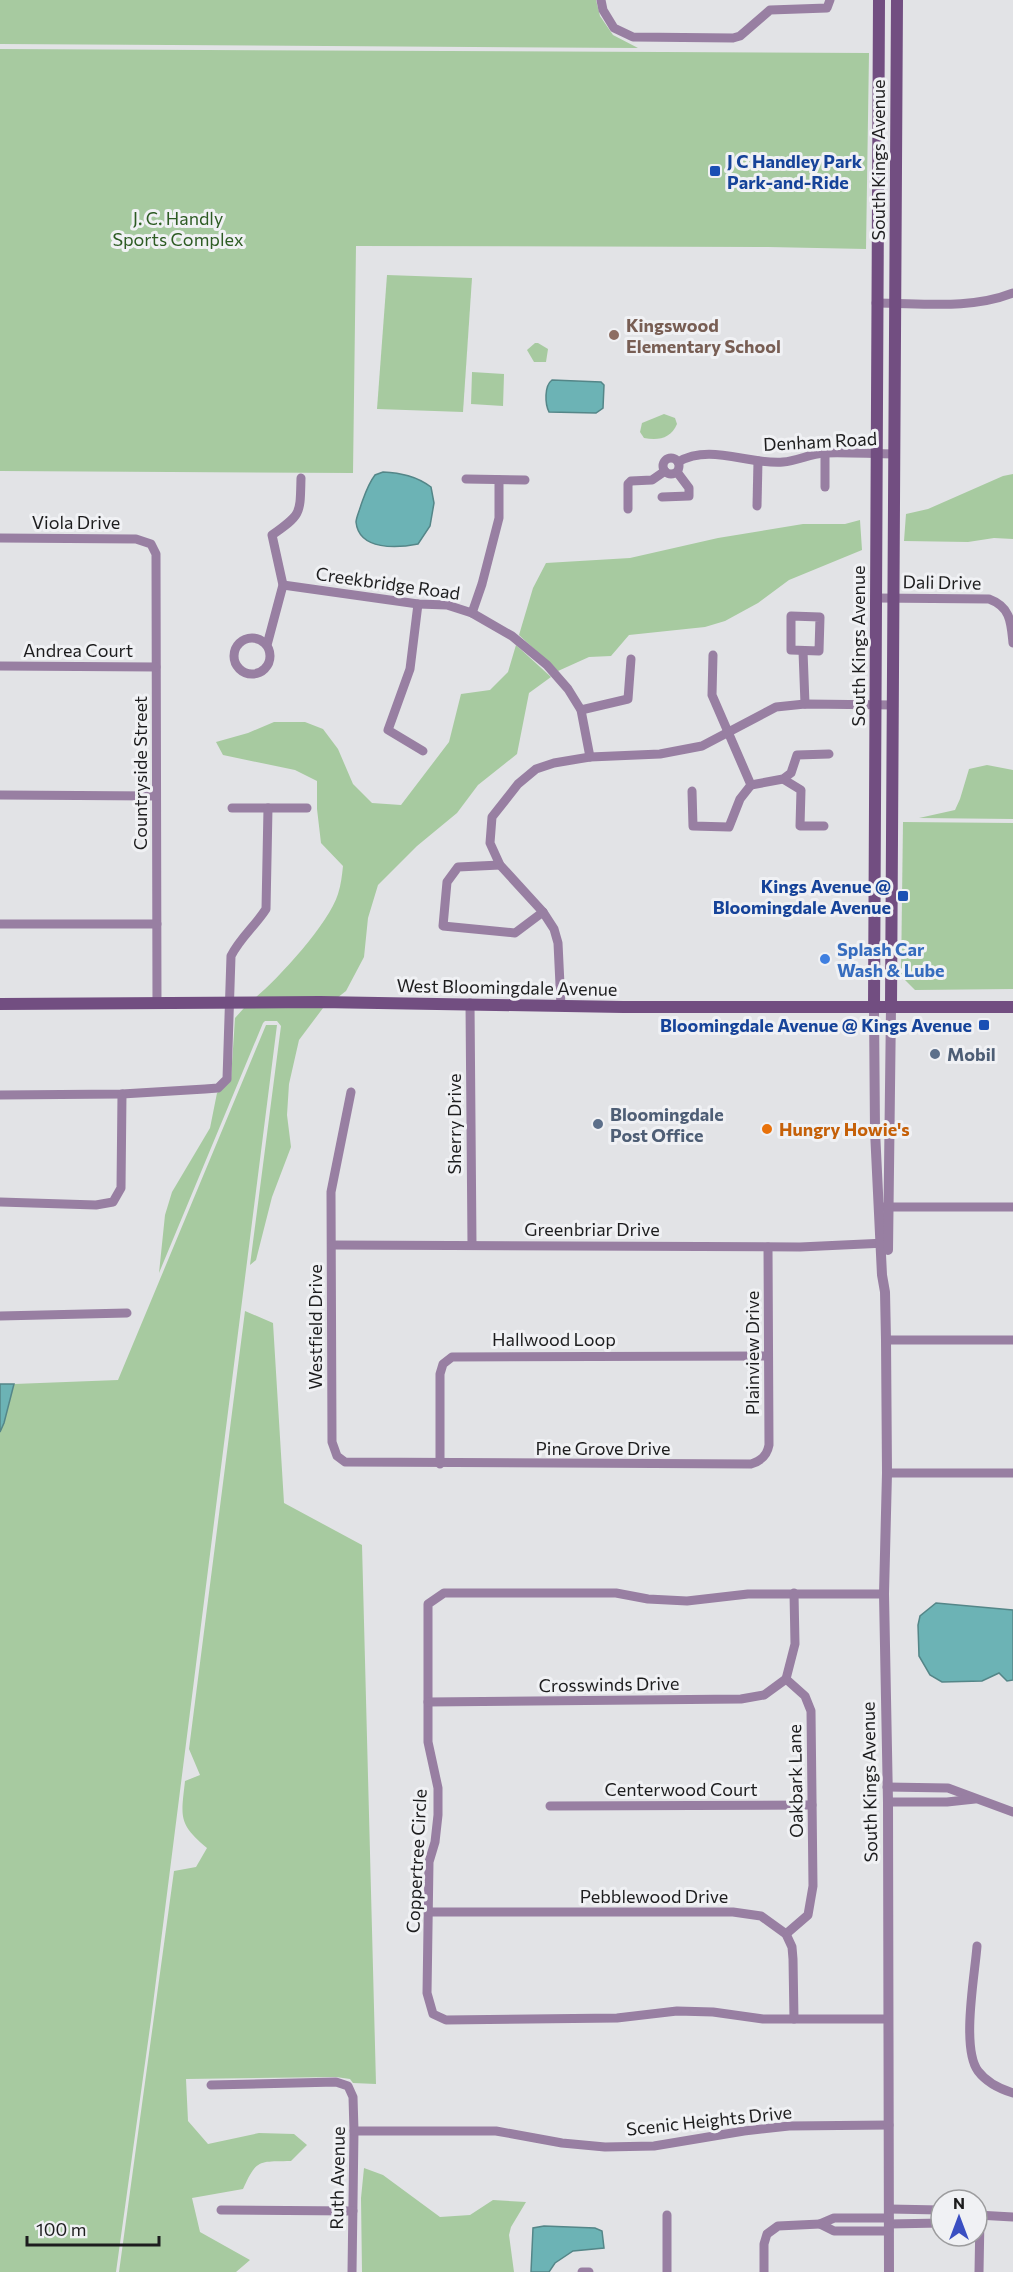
<svg xmlns="http://www.w3.org/2000/svg" width="1013" height="2272" font-family="Commissioner,sans-serif">
  <rect width="100%" height="100%" fill="#e2e3e6"/>
  <g fill="#a7caa0">
    <polygon points="0,0 596,0 600,16 613,35 638,48 0,44"/>
    <polygon points="0,49 869,53 866,249 768,247 356,246 353,473 0,471"/>
    <polygon points="387,275 472,278 463,412 377,409"/>
    <polygon points="535,343 538,343 548,349 546,362 534,362 527,350"/>
    <polygon points="472,372 504,374 503,406 471,404"/>
    <path d="M 664,414 L 675,418 L 677,424 C 671,438 659,441 644,438 L 640,432 L 642,423 Z"/>
    <polygon points="1013,474 1013,539 994,538 968,542 904,541 906,514 928,509 1003,476"/>
    <polygon points="860,520 862,550 789,580 758,603 725,621 705,627 629,635 611,656 589,657 558,671 519,635 533,588 546,563 630,558 718,538 803,524 845,524"/>
    <path d="M 516,645 L 551,677 L 529,693 L 517,754 L 478,785 L 457,813 L 417,846 L 378,885 L 368,918 L 364,957 L 346,991 L 337,998 L 255,998 C 279,978 329,923 338,894 C 341,885 342,875 343,866 L 321,843 L 317,809 L 317,781 L 295,770 L 223,755 L 216,742 L 248,733 L 274,722 L 305,722 L 323,729 L 338,749 L 353,784 L 372,803 L 401,805 L 449,742 L 461,694 L 490,690 L 508,672 Z"/>
    <polygon points="987,765 1013,770 1013,819 919,818 955,810 960,799 969,769"/>
    <polygon points="903,822 1013,823 1013,989 915,990 901,976"/>
    <polygon points="244,1008 323,1008 299,1040 289,1084 287,1115 291,1147 272,1197 256,1260 250,1265 281,1026 277,1021 265,1021 263,1023 159,1273 165,1215 172,1192 210,1128 217,1093 231,1079 235,1018"/>
    <polygon points="266,1025 277,1025 151,2020 116,2272 0,2272 0,1429 4,1423 14,1384 118,1380"/>
    <path d="M 245,1311 L 273,1323 L 284,1503 L 362,1545 L 376,2084 L 353,2083 L 350,2079 L 336,2077 L 186,2079 L 188,2121 L 208,2144 L 259,2133 L 294,2134 L 307,2145 L 291,2161 C 259,2162 257,2158 243,2189 L 192,2198 L 200,2232 L 250,2260 L 236,2272 L 119,2272 L 174,1871 L 196,1867 L 207,1848 C 178,1823 181,1818 185,1781 L 200,1775 L 189,1749 Z"/>
    <polygon points="364,2168 383,2175 440,2217 470,2215 493,2200 526,2202 511,2227 509,2235 514,2272 362,2272 361,2198"/>
  </g>
  <g fill="#6cb3b5" stroke="#548688" stroke-width="1.5">
    <path d="M 552,380 L 601,382 L 604,385 L 603,408 L 596,413 L 549,412 C 545,404 544,386 552,380 Z"/>
    <path d="M 383,472 C 401,473 416,476 431,487 L 434,503 L 430,526 L 418,544 C 398,548 359,551 356,522 C 356,518 360,509 361,505 C 365,494 368,484 375,475 Z"/>
    <polygon points="0,1384 14,1384 4,1423 0,1432"/>
    <polygon points="936,1603 1013,1610 1013,1680 1007,1681 999,1673 982,1681 942,1682 930,1675 919,1656 918,1625 920,1616"/>
    <polygon points="544,2226 595,2228 602,2231 604,2248 573,2251 555,2263 549,2272 531,2272 533,2228"/>
  </g>
  <g fill="none" stroke-linecap="round" stroke-linejoin="round">
    <g stroke="#987fa2" stroke-width="9">
      <polyline points="601,0 603,10 614,28 633,37 733,38 740,36 770,10 827,8 830,0"/>
      <path d="M 876,303 C 921,303 970,310 1013,293"/>
      <polyline points="825,453 825,487"/>
      <circle cx="671" cy="466" r="8"/>
      <path d="M 678,462 C 710,443 748,465 783,462 C 797,461 810,454 824,453 C 848,452 871,454 895,454"/>
      <polyline points="466,479 525,480"/>
      <polyline points="662,497 689,496 689,488 677,472"/>
      <polyline points="757,506 758,461"/>
      <polyline points="628,509 628,484 631,481 652,480 665,471"/>
      <polyline points="0,538 136,539 151,544 156,554 157,1004"/>
      <polyline points="283,585 418,604 447,605 472,613 512,636 547,665 568,689 581,710 590,757"/>
      <path d="M 876,598 L 989,599 C 1011,607 1011,623 1013,643"/>
      <polyline points="418,604 410,669 388,730 423,751"/>
      <polyline points="472,613 482,584 499,518 499,480"/>
      <polygon points="791,616 820,617 819,651 791,650"/>
      <circle cx="252" cy="656" r="18"/>
      <path d="M 267,645 L 283,585 L 272,535 C 302,514 300,514 301,478"/>
      <polyline points="803,651 805,704"/>
      <polyline points="713,655 712,695 751,785"/>
      <polyline points="0,666 156,667"/>
      <polyline points="581,710 628,699 631,659"/>
      <polyline points="783,779 801,790 800,826 824,826"/>
      <polyline points="751,785 783,779 791,773 797,755 829,754"/>
      <polyline points="692,791 693,826 729,827 740,799 751,785"/>
      <polyline points="0,795 156,796"/>
      <polyline points="232,808 307,808"/>
      <polyline points="500,865 458,867 447,882 443,926 515,933 543,912"/>
      <polyline points="0,924 157,924"/>
      <polyline points="470,1003 472,1245"/>
      <polyline points="561,1006 558,943 554,929 543,912 500,865 490,843 492,817 518,784 536,769 554,763 590,757 660,754 702,746 776,707 805,704 893,705"/>
      <path d="M 351,1092 L 331,1192 L 332,1442 L 337,1456 L 345,1462 L 751,1464 C 761,1461 767,1456 769,1445 L 768,1247"/>
      <path d="M 0,1095 L 122,1094 L 205,1089 L 218,1088 L 227,1079 L 231,956 C 240,938 255,926 266,909 L 268,808"/>
      <polyline points="0,1202 96,1205 113,1202 121,1188 122,1094"/>
      <polyline points="883,1207 1013,1207"/>
      <polyline points="332,1245 800,1247 886,1243"/>
      <polyline points="0,1316 127,1313"/>
      <polyline points="886,1340 1013,1340"/>
      <polyline points="440,1464 440,1374 443,1364 452,1357 768,1356"/>
      <polyline points="887,1473 1013,1473"/>
      <polyline points="884,1594 748,1594 687,1601 648,1599 616,1593 444,1593 428,1604 428,1742 438,1788 438,1815 435,1842 429,1862 427,1993 433,2014 446,2020 617,2018 677,2011 713,2012 763,2019 888,2019"/>
      <polyline points="786,1679 805,1696 811,1711 813,1886 808,1915 786,1934"/>
      <polyline points="786,1679 795,1644 794,1593"/>
      <polyline points="428,1702 741,1699 764,1695 786,1679"/>
      <polyline points="887,1787 948,1788 1013,1812"/>
      <polyline points="888,1802 947,1802 975,1799"/>
      <polyline points="550,1806 812,1805"/>
      <polyline points="429,1912 733,1912 761,1916 786,1934 792,1947 793,1959 794,2019"/>
      <path d="M 977,1946 C 975,1974 961,2048 978,2071 C 987,2083 1000,2089 1013,2093"/>
      <polyline points="211,2085 336,2082 348,2086 353,2097 354,2131 352,2272"/>
      <polyline points="354,2131 496,2131 562,2143 605,2147 654,2146 744,2131 789,2126 889,2125"/>
      <polyline points="889,2209 941,2210"/>
      <polyline points="221,2210 353,2211"/>
      <polyline points="667,2215 667,2272"/>
      <polyline points="977,2215 1013,2217"/>
      <polyline points="889,2224 941,2223"/>
      <polyline points="889,2231 834,2231 820,2224 834,2218 889,2218"/>
      <polyline points="582,2272 589,2272"/>
      <polyline points="764,2272 764,2244 767,2234 778,2226 820,2224"/>
      <polyline points="979,2272 980,2217"/>
    </g>
    <g stroke="#987fa2" stroke-width="10">
      <polyline points="874,1007 875,1131 882,1275 885,1292 886,1340 887,1473 884,1594 888,1802 889,2272"/>
      <polyline points="888,1250 891,1007"/>
    </g>
    <g stroke="#724e81" stroke-width="12">
      <polyline points="0,1004 320,1002 623,1007 1013,1007"/>
      <path d="M 874,1007 C 876,672 876,336 879,0"/>
      <polyline points="891,1007 897,0"/>
    </g>
  </g>
  <g fill="#1a4fb4" stroke="#f0f1f4" stroke-width="2">
    <rect x="709" y="165" width="12" height="12" rx="3"/>
    <rect x="897" y="890" width="12" height="12" rx="3"/>
    <rect x="978" y="1019" width="12" height="12" rx="3"/>
  </g>
  <circle fill="#8d6e63" stroke="#f0f1f4" stroke-width="2" cx="614" cy="335" r="6"/>
  <circle fill="#3f7fe0" stroke="#f0f1f4" stroke-width="2" cx="825" cy="959" r="6"/>
  <g fill="#5c6f8a" stroke="#f0f1f4" stroke-width="2">
    <circle cx="935" cy="1054" r="6"/>
    <circle cx="598" cy="1124" r="6"/>
  </g>
  <circle fill="#e8710a" stroke="#f0f1f4" stroke-width="2" cx="767" cy="1129" r="6"/>
  <g text-anchor="middle" dominant-baseline="central" stroke-width="6" stroke-linejoin="round" paint-order="stroke">
    <g font-size="18" fill="#1d1d1e" stroke="#f0f1f4">
      <text transform="translate(878 160) rotate(-90)">South Kings Avenue</text>
      <text transform="translate(820 441) rotate(-3)">Denham Road</text>
      <text x="76" y="522">Viola Drive</text>
      <text transform="translate(942 582) rotate(1)">Dali Drive</text>
      <text transform="translate(388 583) rotate(8)">Creekbridge Road</text>
      <text transform="translate(858 646) rotate(-90)">South Kings Avenue</text>
      <text x="78" y="650">Andrea Court</text>
      <text transform="translate(140 773) rotate(-90)">Countryside Street</text>
      <text transform="translate(507 987) rotate(1)">West Bloomingdale Avenue</text>
      <text transform="translate(454 1124) rotate(-90)">Sherry Drive</text>
      <text x="592" y="1229">Greenbriar Drive</text>
      <text transform="translate(315 1327) rotate(-90)">Westfield Drive</text>
      <text x="554" y="1339">Hallwood Loop</text>
      <text transform="translate(752 1353) rotate(-90)">Plainview Drive</text>
      <text x="603" y="1448">Pine Grove Drive</text>
      <text transform="translate(609 1684) rotate(-1)">Crosswinds Drive</text>
      <text transform="translate(795 1781) rotate(-91)">Oakbark Lane</text>
      <text transform="translate(869 1782) rotate(-91)">South Kings Avenue</text>
      <text x="681" y="1789">Centerwood Court</text>
      <text transform="translate(416 1861) rotate(-87)">Coppertree Circle</text>
      <text x="654" y="1896">Pebblewood Drive</text>
      <text transform="translate(709 2120) rotate(-6)">Scenic Heights Drive</text>
      <text transform="translate(337 2178) rotate(-89)">Ruth Avenue</text>
    </g>
    <g font-size="18" font-weight="bold" fill="#164399" stroke="#f0f1f4" text-anchor="end">
      <text x="727" y="161" text-anchor="start">J C Handley Park<tspan x="727" dy="21">Park-and-Ride</tspan></text>
      <text x="891" y="886">Kings Avenue @<tspan x="891" dy="21">Bloomingdale Avenue</tspan></text>
      <text x="972" y="1025">Bloomingdale Avenue @ Kings Avenue</text>
    </g>
    <g font-size="18" fill="#2d5c23" stroke="#f0f1f4">
      <text x="178" y="218">J. C. Handly<tspan x="178" dy="21">Sports Complex</tspan></text>
    </g>
    <g font-size="18" font-weight="bold" fill="#785e54" stroke="#f0f1f4" text-anchor="start">
      <text x="626" y="325">Kingswood<tspan x="626" dy="21">Elementary School</tspan></text>
    </g>
    <g font-size="18" font-weight="bold" fill="#366cbe" stroke="#f0f1f4" text-anchor="start">
      <text x="837" y="949">Splash Car<tspan x="837" dy="21">Wash &amp; Lube</tspan></text>
    </g>
    <g font-size="18" font-weight="bold" fill="#4e5e75" stroke="#f0f1f4" text-anchor="start">
      <text x="947" y="1054">Mobil</text>
      <text x="610" y="1114">Bloomingdale<tspan x="610" dy="21">Post Office</tspan></text>
    </g>
    <g font-size="18" font-weight="bold" fill="#c56008" stroke="#f0f1f4" text-anchor="start">
      <text x="779" y="1129">Hungry Howie's</text>
    </g>
  </g>
  <g transform="translate(959 2218)"><circle r="28" fill="#f0f1f4" stroke="#9c9c9e" stroke-width="1.5"/>
  <path d="M0-4.5L10 22L0 15L-10 22Z" fill="#3a4fc2"/>
  <text y="-9" font-size="16" font-weight="bold" text-anchor="middle" fill="#1d1d1e">N</text>
  </g>
  <path d="M27 2236v9h132v-9" fill="none" stroke="#1d1d1e" stroke-width="3"/>
  <text x="36" y="2236" font-size="18" fill="#1d1d1e" stroke="#f0f1f4" stroke-width="4.5" paint-order="stroke">100 m</text>
</svg>
